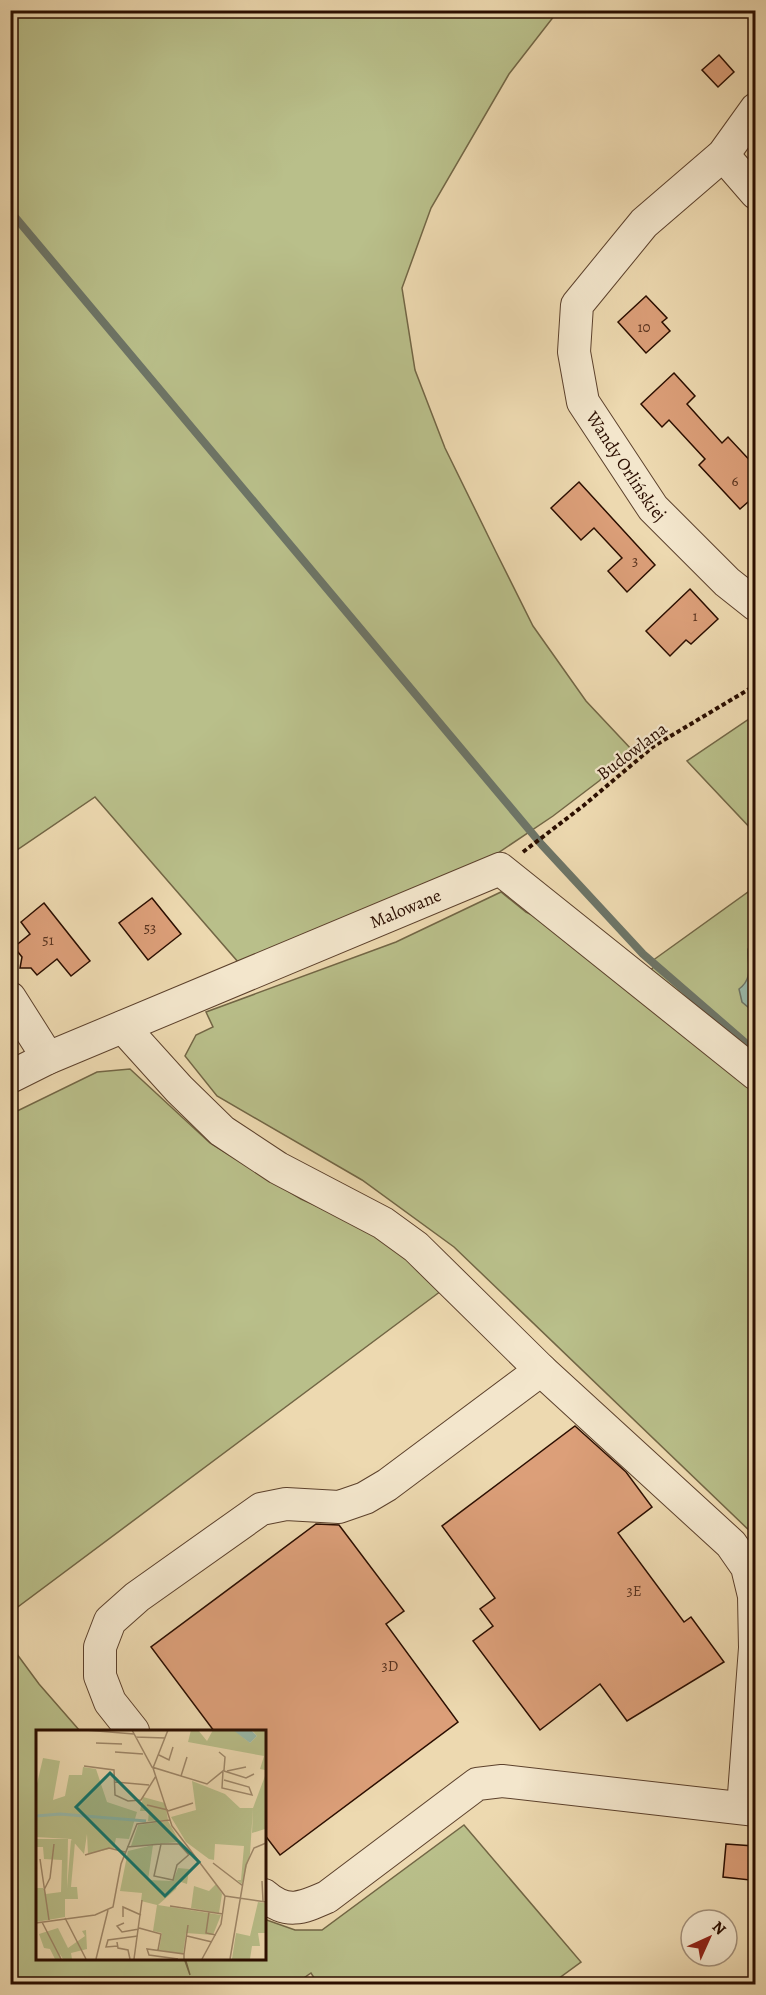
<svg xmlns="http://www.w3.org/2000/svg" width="766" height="1995" font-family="Alegreya,serif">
  <rect width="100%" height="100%" fill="#edd9b0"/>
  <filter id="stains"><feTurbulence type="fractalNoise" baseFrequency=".00333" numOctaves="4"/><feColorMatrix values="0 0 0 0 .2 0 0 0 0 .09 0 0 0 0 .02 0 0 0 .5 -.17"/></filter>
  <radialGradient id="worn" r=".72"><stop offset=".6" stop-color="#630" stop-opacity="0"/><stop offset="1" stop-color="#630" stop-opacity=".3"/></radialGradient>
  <g fill="#b9bf8a" stroke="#726645" stroke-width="1.5">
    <polygon points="10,11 558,11 509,74 431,208 402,288 415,370 445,448 496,552 533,626 586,701 632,750 599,781 553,816 489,859 239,963 95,797 11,854"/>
    <polygon points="755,715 755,833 687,761"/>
    <polygon points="755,887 755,1066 644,976 656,965 652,961"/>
    <polygon points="501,892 526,912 567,932 755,1086 755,1536 454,1247 362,1180 217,1096 185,1056 196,1035 213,1027 206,1012 396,942"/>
    <polygon points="130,1069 210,1143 301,1199 389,1238 441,1291 11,1612 11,1114 97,1072"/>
    <polygon points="11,1646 39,1684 80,1731 38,1731 38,1958 184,1958 190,1975 185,1958 264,1958 264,1919 295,1930 322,1930 464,1825 581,1962 551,1984 318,1984 311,1973 295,1984 11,1984"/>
  </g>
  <path fill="#99baab" stroke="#6d7567" stroke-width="1.5" d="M 755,940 L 755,1013 L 742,1002 L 739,989 C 754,978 747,965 748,949 Z"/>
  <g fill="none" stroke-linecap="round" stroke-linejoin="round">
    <polyline stroke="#6d7567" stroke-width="8" points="10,211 542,845 643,954 756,1052"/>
  </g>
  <g fill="#dc9f79" stroke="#2b0e00" stroke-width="1.5">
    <polygon points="719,55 734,72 718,87 702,70"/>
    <polygon points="646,296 667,318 662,322 670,331 646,353 618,322"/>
    <polygon points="674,373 695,396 687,404 722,443 728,437 756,467 756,495 740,509 699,465 705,459 669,420 662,427 641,404"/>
    <polygon points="579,482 655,565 627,592 608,571 622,558 594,528 581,540 551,508"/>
    <polygon points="690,589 718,619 691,644 686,640 670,656 646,631"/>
    <polygon points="152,898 181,934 148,960 119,923"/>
    <polygon points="44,903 90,961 71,976 57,959 37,975 31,968 20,968 22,957 14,947 30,934 21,922"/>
    <polygon points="575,1426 626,1472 652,1507 618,1533 684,1622 691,1617 724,1662 627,1721 600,1684 540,1730 473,1641 493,1626 480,1609 495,1598 442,1526"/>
    <polygon points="316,1524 339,1525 404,1611 386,1624 458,1722 280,1855 264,1834 264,1731 214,1731 151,1647"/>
    <polygon points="726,1844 754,1846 750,1880 723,1877"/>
  </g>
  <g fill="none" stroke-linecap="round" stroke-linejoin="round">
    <defs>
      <g id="minor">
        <path id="s1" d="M 756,109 L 723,155 L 644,223 L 577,305 L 574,352 L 583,402 L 653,508 L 727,582 L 756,605"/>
        <polyline points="723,155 756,193"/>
        <polyline points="10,998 48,1058"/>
        <polyline points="123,1027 179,1089 222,1131 278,1168 383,1223 416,1247 541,1370"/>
        <path id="s2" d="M 10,1077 L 48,1058 L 500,869 L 756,1074"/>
        <polyline points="133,1731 110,1702 100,1676 100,1647 110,1621 137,1597 261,1509 286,1504 339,1507 365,1498 387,1485 541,1370 731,1544 747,1567 754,1596 755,1648 743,1808"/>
        <path d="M 264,1895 C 287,1915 302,1908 327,1897 L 477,1784 L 502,1781 L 756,1810"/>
      </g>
    </defs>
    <use href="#minor" stroke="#5c412c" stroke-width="34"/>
    <polyline stroke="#2b0e00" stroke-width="4" stroke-dasharray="4.5 3" stroke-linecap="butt" points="523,852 583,806 654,746 756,685"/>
    <use href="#minor" stroke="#f3e6cc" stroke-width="32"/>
  </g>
  <g text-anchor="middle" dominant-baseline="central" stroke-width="4.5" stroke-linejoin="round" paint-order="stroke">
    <g font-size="15" fill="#57321e">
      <text x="644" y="327">10</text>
      <text x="735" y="481">6</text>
      <text x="635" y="561">3</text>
      <text x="695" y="616">1</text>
      <text x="150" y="928">53</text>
      <text x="48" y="940">51</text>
      <text x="634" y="1591">3E</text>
      <text x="390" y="1666">3D</text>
    </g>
    <g font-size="18" fill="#2b0e00" stroke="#f3e6cc">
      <text stroke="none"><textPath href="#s1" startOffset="442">Wandy Orlińskiej</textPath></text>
      <text transform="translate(632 751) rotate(-37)">Budowlana</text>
      <text stroke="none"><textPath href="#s2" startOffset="430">Malowane</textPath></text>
    </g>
  </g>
  <g transform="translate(36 1730)">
    <rect width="230" height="230" fill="#edd9b0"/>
    <path d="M 155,0 L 162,0 L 171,11 L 177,0 L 198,0 L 214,13 L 221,6 L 216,0 L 229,0 L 229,40 L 224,39 L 228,26 L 152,12 ZM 7,28 L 24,31 L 17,70 L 29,66 L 33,45 L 46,45 L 47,37 L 60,39 L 71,72 L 101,82 L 93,109 L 80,108 L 78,118 L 52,124 L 51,104 L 48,124 L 35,109 L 0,107 L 0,58 ZM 229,46 L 229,99 L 216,103 L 217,78 L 214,124 L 206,154 L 201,150 L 205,150 L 208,116 L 179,114 L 178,130 L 173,129 L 150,112 L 135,87 L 160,80 L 156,51 L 189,64 L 204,78 L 217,78 ZM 107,67 L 129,73 L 132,90 L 112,91 L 113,81 L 104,81 ZM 132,91 L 144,112 L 95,116 L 102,95 ZM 0,109 L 32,109 L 31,158 L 35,110 L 39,112 L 35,157 L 41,157 L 42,169 L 29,169 L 29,187 L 0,192 L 0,158 L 7,158 L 10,164 L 25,162 L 26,130 L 8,129 L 7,117 L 0,117 ZM 117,115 L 112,150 L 137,151 L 142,138 L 153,139 L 151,154 L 142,151 L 140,159 L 122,175 L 185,185 L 177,205 L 150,203 L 147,224 L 123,220 L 126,203 L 117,201 L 121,175 L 105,171 L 106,163 L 84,161 L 92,121 ZM 180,154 L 186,164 L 183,183 L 155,178 L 158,156 L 173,161 ZM 222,172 L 229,173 L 229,203 L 222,203 L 224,216 L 216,216 L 214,229 L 217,229 L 196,229 L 200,203 L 214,206 ZM 22,198 L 32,218 L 49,206 L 46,201 L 50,200 L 51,219 L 35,223 L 36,229 L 27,229 L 24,224 L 25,229 L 19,229 L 14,219 L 8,218 L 3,204 Z" fill="#b9bf8a"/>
    <path d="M 197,0 L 215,0 L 221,6 L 214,13 Z" fill="#99baab"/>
    <path fill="none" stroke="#99baab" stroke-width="3" d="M 0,86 L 24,84 L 110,91"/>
    <path fill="none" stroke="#9f886a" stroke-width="1.5" d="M 49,0 L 98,4M 96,0 L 116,37 L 171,54 L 188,40 L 189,27 L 183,22M 132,0 L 117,38 L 136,96 L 189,166 L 185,194 L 166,229M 99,7 L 129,8M 60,13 L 86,14M 79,22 L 107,24M 123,25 L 133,30 L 137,17M 48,36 L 78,40 L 79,65 L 92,71 L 105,70 L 120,46M 187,41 L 186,58 L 216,65 L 213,57 L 188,50M 188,41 L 210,48 L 218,44M 191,41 L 210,37M 145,46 L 151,27M 79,52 L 113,55M 111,75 L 132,80M 132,81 L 157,73M 91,117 L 125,114M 49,125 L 73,118 L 89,122M 153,125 L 143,114 L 125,114 L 118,146 L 137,150 L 141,135 L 156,122M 4,129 L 13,190M 177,133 L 207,156M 226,151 L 227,171M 8,160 L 14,148 L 18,114M 189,166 L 230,172M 134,176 L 187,184M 173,182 L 170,203 L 180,205M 87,187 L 87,177 L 105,185M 29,188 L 50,229M 6,192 L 25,229M 0,193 L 59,185 L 77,177 L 85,134 L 101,94 L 134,90M 88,193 L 81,196 L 86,202 L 103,199M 103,198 L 125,204 L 122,220M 151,206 L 176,212M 81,212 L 82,218 L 92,220 L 94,229M 82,216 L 70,217 L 72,210 L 102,206M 148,224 L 152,195M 60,229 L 72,180M 98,229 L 106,170M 142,229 L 113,225 L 111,219 L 148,224 L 148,229M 194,229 L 210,135 L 218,118 L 230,113"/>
    <path fill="#0f766e" fill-opacity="0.15" stroke="#0f766e" stroke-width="3" d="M 74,43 L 163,132 L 129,166 L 40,77 Z"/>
    <rect width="230" height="230" fill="none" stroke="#2b0e00" stroke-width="3"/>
  </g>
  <rect width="766" height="1995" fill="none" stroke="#edd9b0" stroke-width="36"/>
  <rect x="12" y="12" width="742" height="1971" fill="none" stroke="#2b0e00" stroke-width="3"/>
  <rect x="18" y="18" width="730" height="1959" fill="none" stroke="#2b0e00" stroke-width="1.5"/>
  <g transform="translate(709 1938) rotate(45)"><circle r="28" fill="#f3e6cc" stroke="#a3907a" stroke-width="1.5"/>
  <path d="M0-4.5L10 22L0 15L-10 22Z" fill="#8f2418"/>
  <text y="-9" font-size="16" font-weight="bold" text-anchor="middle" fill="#2b0e00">N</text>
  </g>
  <rect width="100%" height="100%" filter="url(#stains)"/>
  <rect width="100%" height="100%" fill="url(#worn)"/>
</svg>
